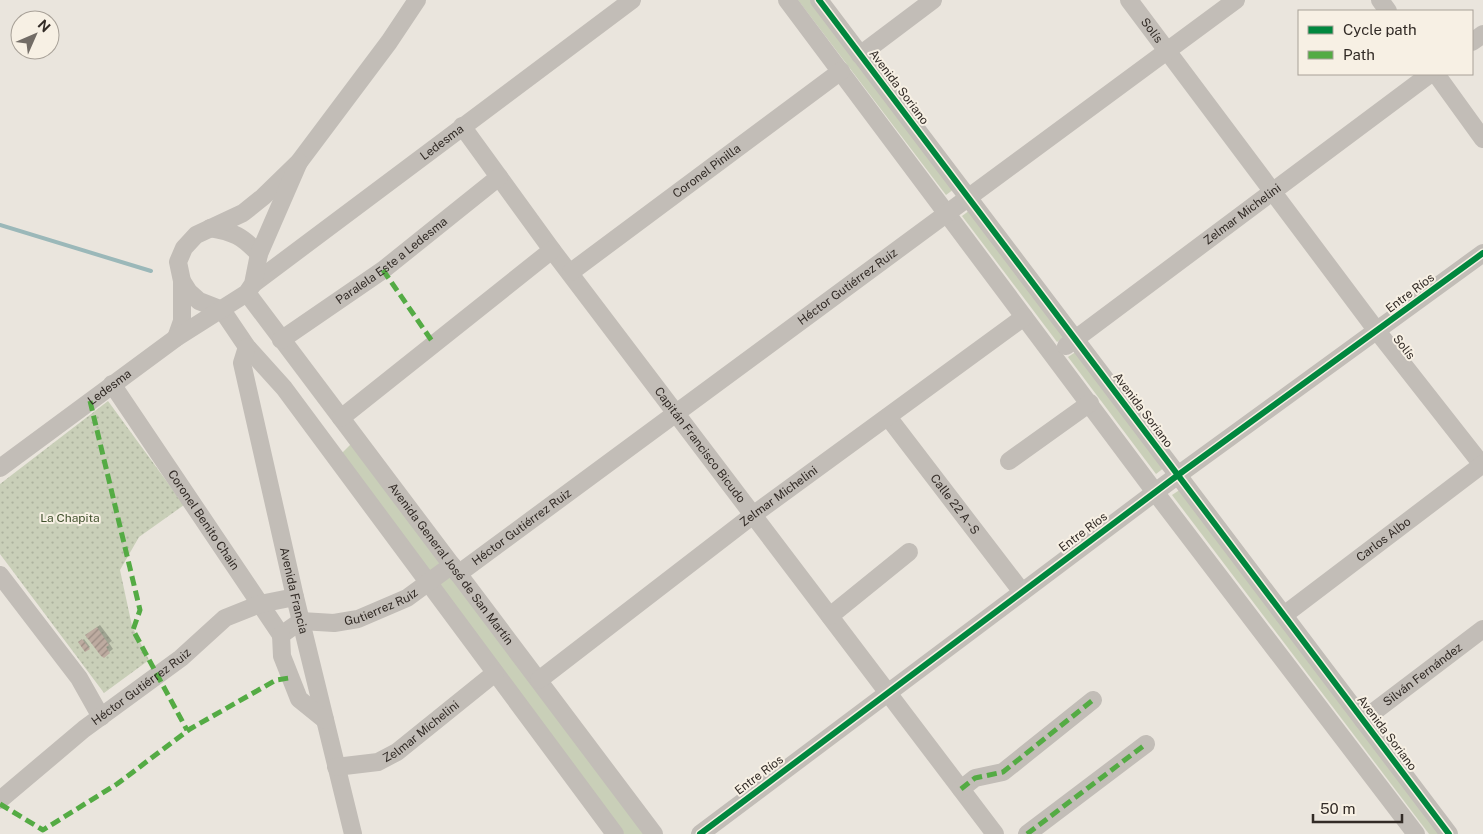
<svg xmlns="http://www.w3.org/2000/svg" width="1483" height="834" font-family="'Public Sans',sans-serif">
  <defs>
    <pattern id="park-dots" width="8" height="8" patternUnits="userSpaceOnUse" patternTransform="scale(1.25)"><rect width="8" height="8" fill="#c9cfb8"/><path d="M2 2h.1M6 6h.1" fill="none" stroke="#adb29e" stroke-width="1.8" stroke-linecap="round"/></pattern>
    <pattern id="building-hatch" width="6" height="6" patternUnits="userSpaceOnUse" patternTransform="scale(1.25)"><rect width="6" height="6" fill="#bdaba0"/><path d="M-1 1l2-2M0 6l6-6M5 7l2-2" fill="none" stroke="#9a8b82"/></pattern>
  </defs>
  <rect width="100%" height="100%" fill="#eae5dd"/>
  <g fill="#c9cfb8">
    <polygon points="798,0 811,0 954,189 946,195"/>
    <polygon points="970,210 1065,336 1057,342 962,216"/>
    <polygon points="1077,351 1165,467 1156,474 1068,357"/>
    <polygon points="351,444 645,834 624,834 339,456"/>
    <polygon points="1181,489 1443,834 1429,834 1172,495"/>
  </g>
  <polygon fill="url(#park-dots)" points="108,401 184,505 139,537 120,570 132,626 149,660 104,693 0,554 0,484"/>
  <g fill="#0003">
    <polygon points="100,625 112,641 109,643 113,649 104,656 90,632"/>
    <polygon points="84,639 90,647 86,650 80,642"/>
  </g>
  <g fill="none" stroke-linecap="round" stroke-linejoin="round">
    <polyline stroke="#9bb8b9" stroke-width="4" points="0,225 151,271"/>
  </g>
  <g fill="url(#building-hatch)">
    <polygon points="97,627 109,645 106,647 110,653 104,658 101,656 85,635"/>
    <polygon points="82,639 90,649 85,652 78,642"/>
  </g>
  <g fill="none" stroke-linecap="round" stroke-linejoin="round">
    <g stroke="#c2bdb7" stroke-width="18">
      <polyline points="787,0 1155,492 1416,834"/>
      <polyline points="819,0 1449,834"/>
      <path id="s1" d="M 1129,0 L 1377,331 L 1483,466"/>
      <polyline points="1380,0 1388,11"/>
      <polyline points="1472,42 1483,34"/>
      <polyline points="860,55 933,0"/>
      <polyline points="1436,74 1483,139"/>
      <path id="s2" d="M 462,126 L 552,250 L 995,834"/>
      <path d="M 210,228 C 234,232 242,236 259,254"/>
      <path id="s3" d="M 571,272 L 841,71"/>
      <path id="s4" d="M 253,284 L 632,0"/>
      <path id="s5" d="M 247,293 L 654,834"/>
      <polyline points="222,310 247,347 284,388 615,834"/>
      <polyline points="222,310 199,301 189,292 182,281 178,262 184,248 196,235 243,213 263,197 299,162 389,42 417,0"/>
      <polyline points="176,338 182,321 182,281"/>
      <path id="s6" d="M 281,340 L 383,270 L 499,177"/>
      <path id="s7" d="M 1066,346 L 1430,74"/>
      <path id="s8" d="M 247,347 L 242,363 L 295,597 L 353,834"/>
      <path id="s9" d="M 112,384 L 281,635 L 301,621 L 334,623 L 358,619 L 407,598 L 452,565"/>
      <path id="s10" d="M 888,417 L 1022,592"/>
      <polyline points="341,418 552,250"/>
      <polyline points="1009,461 1090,403"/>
      <path id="s11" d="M 0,468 L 176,338 L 247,293 L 253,284 L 259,254 L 299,162"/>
      <path id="s12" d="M 458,574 L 1236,0"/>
      <polyline points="0,575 79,678 101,717"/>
      <path id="s13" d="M 1284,615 L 1483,464"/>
      <polyline points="830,616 909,552"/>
      <polyline points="281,635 282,656 299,699 325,720"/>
      <path id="s14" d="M 539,680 L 753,515 L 1024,317"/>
      <path id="s15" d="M 1363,720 L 1483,629"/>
      <path id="s16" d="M 336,767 L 378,762 L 397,752 L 495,673"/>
      <polyline points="961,789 975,778 1003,772 1093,700"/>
      <path id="s17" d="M 0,800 L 84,729 L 181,658 L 225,618 L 260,604 L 295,597"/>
      <polyline points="700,834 1178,475 1483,253"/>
      <polyline points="1027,834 1146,744"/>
    </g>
    <g stroke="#54ab44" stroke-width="5" stroke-dasharray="10 5" stroke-linecap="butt">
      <polyline points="383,270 434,344"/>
      <polyline points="90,401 140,610 133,630 187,730"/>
      <polyline points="961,789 975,778 1003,772 1093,700"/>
      <polyline points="0,804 43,830 117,784 190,729 276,680 289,678"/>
      <polyline points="1027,834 1146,744"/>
    </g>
    <defs>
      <g id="cycleway">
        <polyline points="819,0 1449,834"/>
        <polyline points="700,834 1178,475 1483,253"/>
      </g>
    </defs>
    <use href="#cycleway" stroke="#f7f0e4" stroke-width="9"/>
    <use href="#cycleway" stroke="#00873e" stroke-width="6"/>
  </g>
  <g text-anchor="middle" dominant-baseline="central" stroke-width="4" stroke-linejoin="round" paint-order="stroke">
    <g font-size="12" fill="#322b26" stroke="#f7f0e4">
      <text stroke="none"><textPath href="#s1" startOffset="38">Solís</textPath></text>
      <text transform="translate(899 87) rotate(53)">Avenida Soriano</text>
      <text stroke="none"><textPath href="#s4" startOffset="236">Ledesma</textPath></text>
      <text stroke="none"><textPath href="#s3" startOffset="169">Coronel Pinilla</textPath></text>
      <text stroke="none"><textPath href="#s7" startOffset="220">Zelmar Michelini</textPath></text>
      <text stroke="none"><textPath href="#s6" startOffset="136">Paralela Este a Ledesma</textPath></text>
      <text stroke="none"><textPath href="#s12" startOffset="484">Héctor Gutiérrez Ruiz</textPath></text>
      <text transform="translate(1410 293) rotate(-37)">Entre Ríos</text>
      <text transform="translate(1404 347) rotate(52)">Solís</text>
      <text stroke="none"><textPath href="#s11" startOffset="136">Ledesma</textPath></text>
      <text transform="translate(1143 410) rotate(53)">Avenida Soriano</text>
      <text stroke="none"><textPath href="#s2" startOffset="398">Capitán Francisco Bicudo</textPath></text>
      <text stroke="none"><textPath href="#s14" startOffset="302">Zelmar Michelini</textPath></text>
      <text stroke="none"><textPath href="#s10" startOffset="110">Calle 22 A - S</textPath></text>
      <text stroke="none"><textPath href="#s9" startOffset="164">Coronel Benito Chain</textPath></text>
      <text stroke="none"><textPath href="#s12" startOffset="79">Héctor Gutiérrez Ruiz</textPath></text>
      <text transform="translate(1083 532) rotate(-37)">Entre Ríos</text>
      <text stroke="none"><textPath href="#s13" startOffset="125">Carlos Albo</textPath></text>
      <text stroke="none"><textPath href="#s5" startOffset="339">Avenida General José de San Martín</textPath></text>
      <text stroke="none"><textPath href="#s8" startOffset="250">Avenida Francia</textPath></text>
      <text stroke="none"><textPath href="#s9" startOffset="410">Gutierrez Ruiz</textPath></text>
      <text stroke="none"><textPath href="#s15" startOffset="75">Silván Fernández</textPath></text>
      <text stroke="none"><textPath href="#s17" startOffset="181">Héctor Gutiérrez Ruiz</textPath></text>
      <text stroke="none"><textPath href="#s16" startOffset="95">Zelmar Michelini</textPath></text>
      <text transform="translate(1387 733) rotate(53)">Avenida Soriano</text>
      <text transform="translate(759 775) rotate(-37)">Entre Ríos</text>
    </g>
    <g font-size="12" fill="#3f4f2b" stroke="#f7f0e4">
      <text x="70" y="518">La Chapita</text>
    </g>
  </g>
  <rect x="1298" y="10" width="175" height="65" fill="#f7f0e4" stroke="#a8a198"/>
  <rect x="1308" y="26" width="25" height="8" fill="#00873e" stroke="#a8a198"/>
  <text x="1343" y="35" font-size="15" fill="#322b26">Cycle path</text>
  <rect x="1308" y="51" width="25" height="8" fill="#54ab44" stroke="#a8a198"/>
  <text x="1343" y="60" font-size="15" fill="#322b26">Path</text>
  <g transform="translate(35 35) rotate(45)"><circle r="24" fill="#f7f0e4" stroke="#a8a198"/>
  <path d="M0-4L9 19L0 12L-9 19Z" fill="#726c66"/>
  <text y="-8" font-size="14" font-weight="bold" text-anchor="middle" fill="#322b26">N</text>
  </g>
  <path d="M1313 814v8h89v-8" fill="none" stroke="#322b26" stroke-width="2.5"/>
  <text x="1320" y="814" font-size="15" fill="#322b26" stroke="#f7f0e4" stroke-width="4" paint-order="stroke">50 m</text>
</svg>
